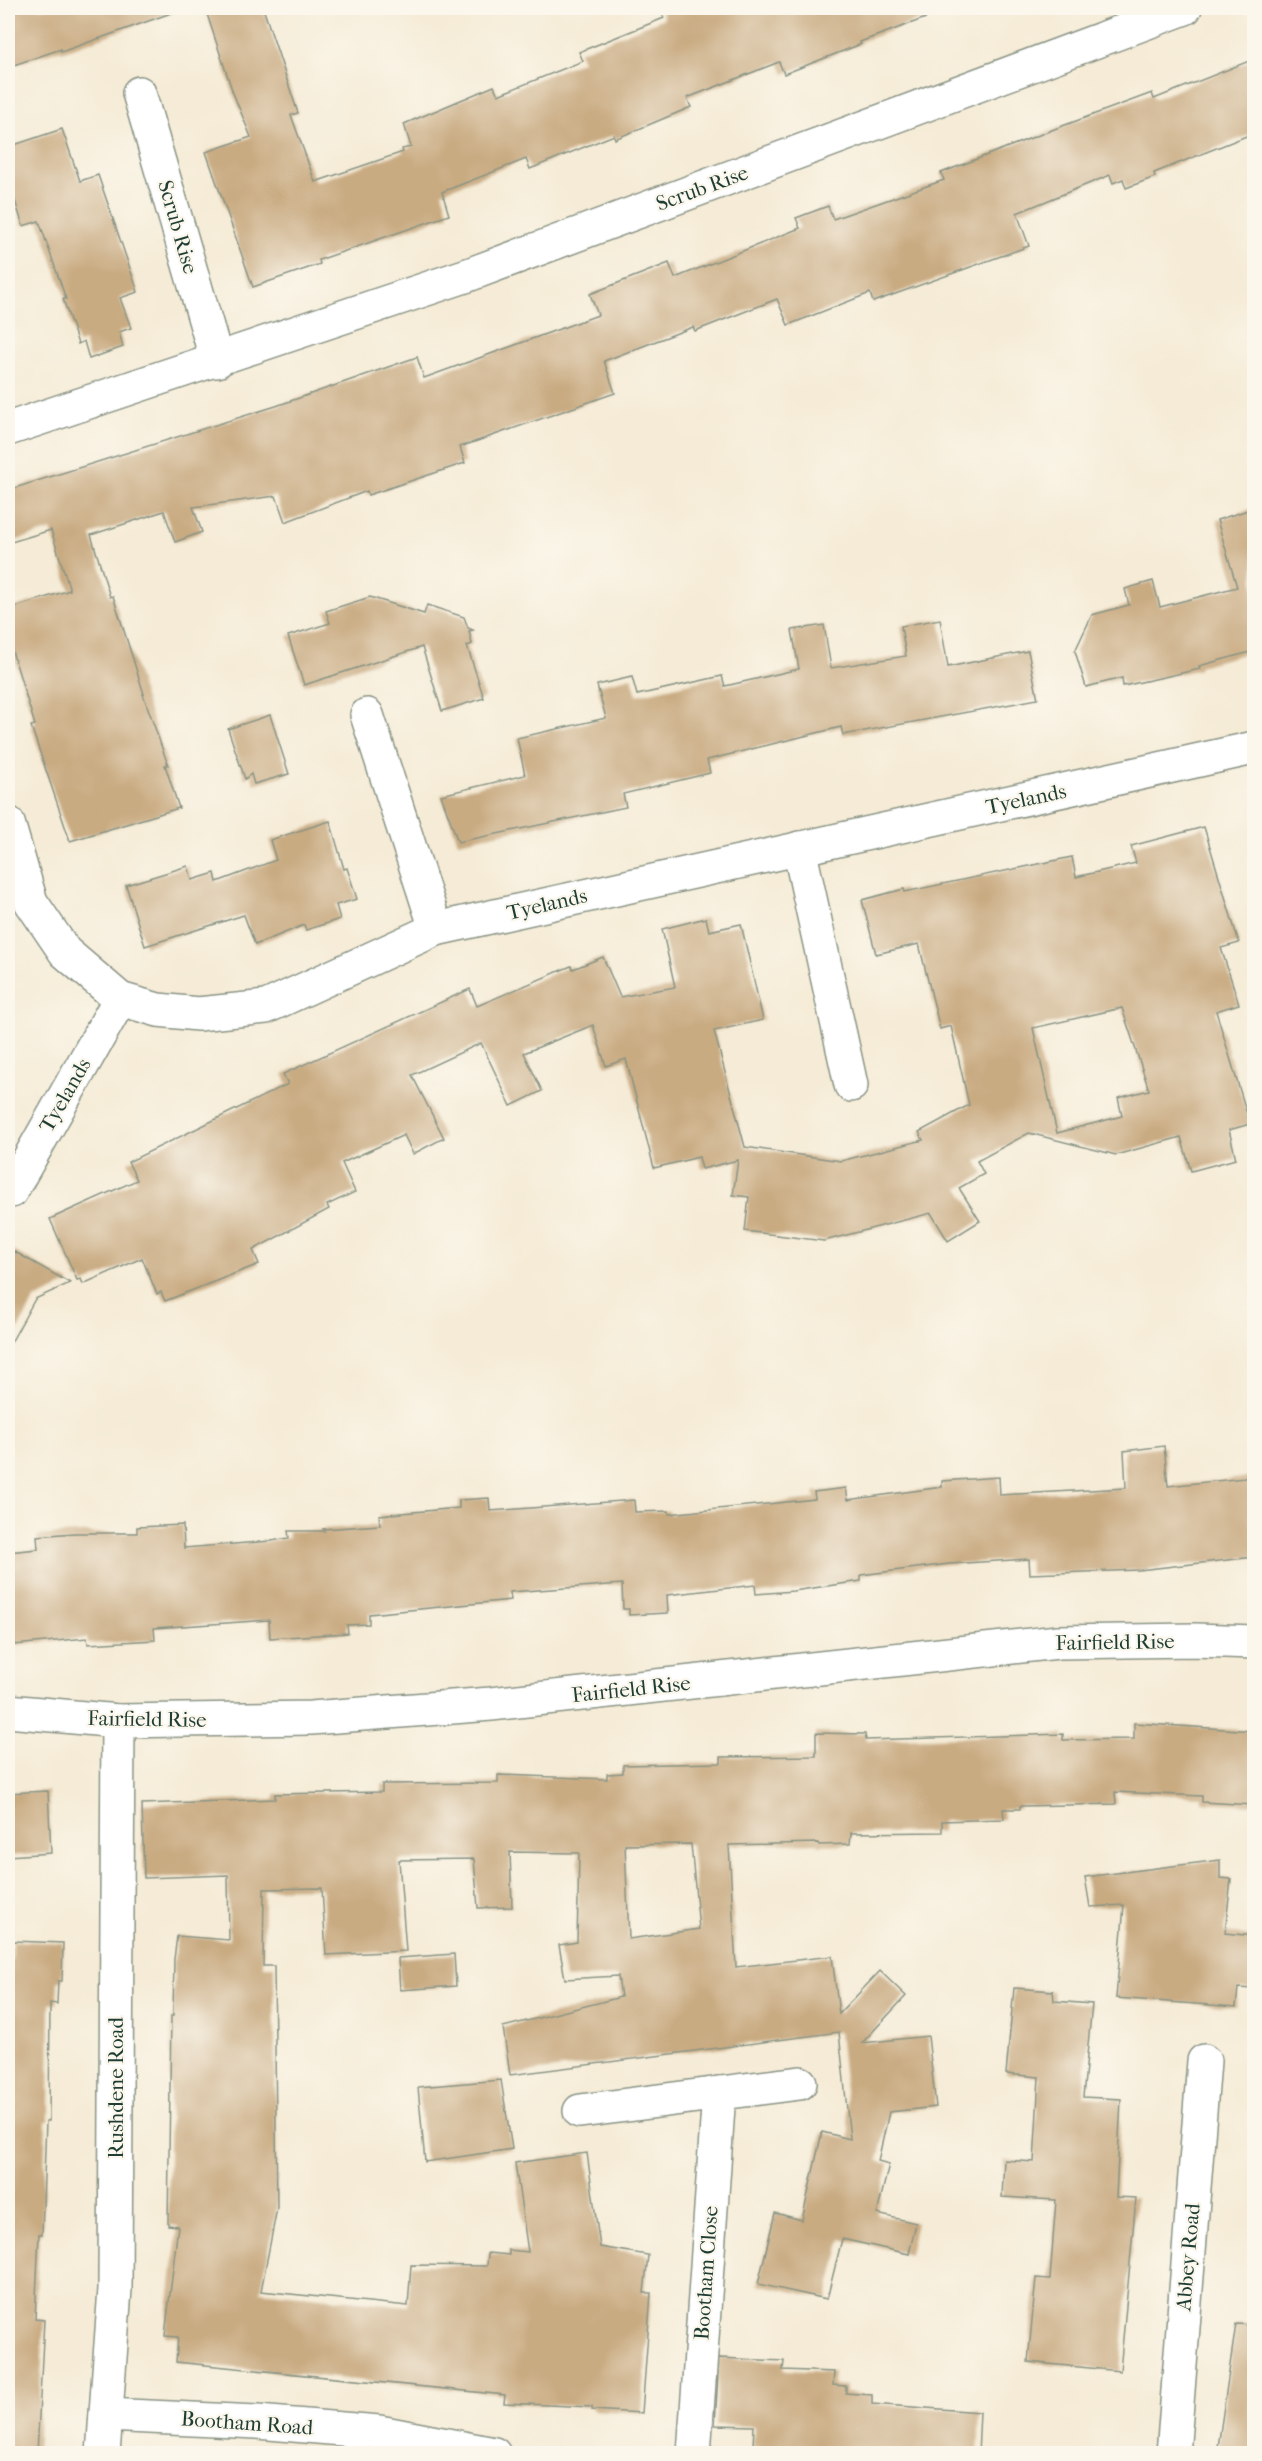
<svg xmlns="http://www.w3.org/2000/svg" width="1262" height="2461" font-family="'IM FELL French Canon',serif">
  <rect width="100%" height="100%" fill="#fbf7ec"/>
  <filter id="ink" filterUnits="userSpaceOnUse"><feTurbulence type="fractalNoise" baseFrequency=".0167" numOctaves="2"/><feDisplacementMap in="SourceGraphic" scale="12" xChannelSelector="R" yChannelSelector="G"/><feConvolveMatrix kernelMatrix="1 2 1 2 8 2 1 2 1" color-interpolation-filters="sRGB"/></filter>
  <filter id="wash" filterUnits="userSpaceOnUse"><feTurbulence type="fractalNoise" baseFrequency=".008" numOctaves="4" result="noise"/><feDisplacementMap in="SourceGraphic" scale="24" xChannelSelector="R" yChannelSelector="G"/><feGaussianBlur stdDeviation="1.35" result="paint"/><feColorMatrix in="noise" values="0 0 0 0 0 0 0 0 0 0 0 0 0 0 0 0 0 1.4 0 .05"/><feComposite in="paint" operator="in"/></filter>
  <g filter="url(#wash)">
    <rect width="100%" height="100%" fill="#f5ebd6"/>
    <g id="blocks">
      <g fill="#c9ab82" fill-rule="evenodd">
        <polygon points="20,8 173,8 174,12 61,52 61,49 8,67 8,12"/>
        <polygon points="205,8 263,8 298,113 291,115 315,182 403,152 402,149 411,147 404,124 494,86 498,95 583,61 579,52 664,18 660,8 945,8 945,11 860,42 861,44 784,74 779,62 687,98 691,107 615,139 614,135 530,169 526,159 442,192 449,215 319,260 320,264 253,287 206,152 251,137 233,93"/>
        <polygon points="1254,59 1254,133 1154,173 1155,177 1126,188 1123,179 1113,183 1110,175 1017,213 1029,246 873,302 870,293 788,325 777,299 695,331 693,327 604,361 615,393 460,447 465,463 368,495 367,491 285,522 276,496 193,507 202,532 175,542 164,511 91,535 110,597 113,596 144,694 143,694 168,765 165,765 179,808 70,841 31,726 35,725 8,638 8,609 70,590 51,530 8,543 8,490 276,406 417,357 424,378 598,315 590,294 669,263 675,278 800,228 796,218 828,206 833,219 944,180 941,173 1057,128 1152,93 1154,99"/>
        <polygon points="62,129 80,181 98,175 138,292 120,298 131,328 119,332 123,347 89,359 84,341 78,344 63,299 66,299 39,221 23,226 8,178 8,147"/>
        <polygon points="1254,508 1254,651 1199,666 1200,669 1123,686 1122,678 1086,687 1075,651 1092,615 1129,605 1125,589 1153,581 1160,607 1237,587 1217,520"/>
        <polygon points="370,597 424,614 427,605 464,617 468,628 473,630 469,631 472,644 467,646 484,698 442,711 422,647 304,685 288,636 330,623 326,611"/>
        <polygon points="940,619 948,667 1028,651 1038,699 843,735 841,727 707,760 710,773 623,794 626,807 458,842 441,795 525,775 517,738 606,718 597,685 632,677 637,695 722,676 725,686 799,669 792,630 824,625 831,668 906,656 901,626"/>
        <polygon points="270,715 289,774 254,784 251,774 245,779 228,729"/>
        <polygon points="330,821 344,869 347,868 357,899 336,905 340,919 306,930 304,925 255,945 244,915 145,946 126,885 188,866 192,880 215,873 217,882 276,860 270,840"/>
        <path d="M 1204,827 L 1239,943 L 1221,948 L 1239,1004 L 1216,1011 L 1250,1124 L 1229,1130 L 1236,1159 L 1191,1171 L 1181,1137 L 1116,1155 L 1029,1133 L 977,1161 L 984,1174 L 959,1188 L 980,1221 L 948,1241 L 931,1213 L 824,1241 L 745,1231 L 749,1197 L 733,1195 L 738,1160 L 702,1169 L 699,1157 L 654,1168 L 626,1059 L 606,1066 L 593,1025 L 524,1053 L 542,1091 L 511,1106 L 481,1043 L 412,1075 L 444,1138 L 413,1154 L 404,1135 L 342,1163 L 355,1192 L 327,1205 L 329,1209 L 253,1250 L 259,1264 L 165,1301 L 161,1292 L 157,1294 L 142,1258 L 83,1284 L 81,1279 L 77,1280 L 50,1219 L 137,1180 L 128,1162 L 288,1084 L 283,1074 L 470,989 L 477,1006 L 571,966 L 573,969 L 603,957 L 620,997 L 675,987 L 662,929 L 706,918 L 709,931 L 741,924 L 763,1020 L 714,1031 L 745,1147 L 841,1161 L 923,1140 L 919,1132 L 969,1105 L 951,1026 L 940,1029 L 919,944 L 876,954 L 862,900 L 904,889 L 905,892 L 1072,857 L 1076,877 L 1136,863 L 1131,846 ZM 1122,1008 L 1149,1090 L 1118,1098 L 1122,1116 L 1057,1133 L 1033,1028 Z"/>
        <polygon points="8,1248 70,1283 35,1299 8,1348"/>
        <polygon points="1164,1446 1168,1486 1254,1477 1254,1557 1139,1570 1030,1574 1029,1559 949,1564 861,1575 861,1581 793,1591 756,1594 755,1585 667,1595 668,1613 629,1615 629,1609 623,1609 622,1584 510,1592 511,1600 369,1614 369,1624 347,1625 348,1633 270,1638 269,1620 154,1628 155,1640 88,1644 87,1638 14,1645 12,1623 8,1623 8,1552 38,1549 37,1536 75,1533 137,1533 137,1527 183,1525 184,1548 271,1541 289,1538 288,1531 324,1531 323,1529 380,1525 379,1515 459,1508 459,1500 489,1498 490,1511 634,1500 635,1512 669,1511 669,1514 815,1499 814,1492 846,1488 848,1500 942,1487 942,1481 999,1477 1000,1495 1126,1488 1124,1451"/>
        <path d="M 1134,1723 L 1254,1731 L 1254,1805 L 1202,1802 L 1202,1796 L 1115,1792 L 1116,1804 L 1020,1806 L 1020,1809 L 1003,1809 L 1004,1819 L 942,1821 L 942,1832 L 851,1833 L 850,1844 L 819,1845 L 818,1843 L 729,1845 L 736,1967 L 832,1956 L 839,2014 L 880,1971 L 906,1996 L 862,2043 L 928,2036 L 936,2107 L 889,2112 L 878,2161 L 889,2164 L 877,2214 L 916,2223 L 909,2254 L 842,2239 L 827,2299 L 758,2284 L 775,2213 L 802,2220 L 822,2132 L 850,2139 L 839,2032 L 510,2075 L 503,2027 L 621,1997 L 618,1976 L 565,1979 L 559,1945 L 577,1942 L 579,1853 L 510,1852 L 512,1907 L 478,1908 L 474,1859 L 399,1860 L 406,1951 L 326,1955 L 322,1888 L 264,1889 L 263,1966 L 274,1966 L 277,2208 L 261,2291 L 408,2306 L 411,2265 L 487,2266 L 488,2253 L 509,2255 L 509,2250 L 528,2252 L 515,2163 L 587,2153 L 600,2247 L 648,2255 L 644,2293 L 651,2293 L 642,2413 L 592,2410 L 592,2407 L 504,2403 L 505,2395 L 176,2362 L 178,2337 L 165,2336 L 178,2226 L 168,2225 L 171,2016 L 173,2016 L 174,1959 L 177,1936 L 229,1940 L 228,1875 L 144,1878 L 142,1804 L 275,1799 L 275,1794 L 382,1792 L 382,1784 L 498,1783 L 498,1775 L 607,1779 L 607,1774 L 623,1773 L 623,1765 L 721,1763 L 721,1757 L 816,1756 L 816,1733 L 865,1734 L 866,1740 L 1063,1734 L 1063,1740 L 1134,1739 ZM 691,1844 L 699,1929 L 629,1939 L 625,1845 Z"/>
        <polygon points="48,1791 51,1853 8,1856 8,1793"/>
        <polygon points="1220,1860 1220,1878 1231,1879 1225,1933 1254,1936 1254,1989 1238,1988 1236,2007 1116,1998 1124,1905 1090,1907 1085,1877"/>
        <polygon points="13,1941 63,1943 62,1981 58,1981 57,2004 50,2003 49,2121 46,2121 42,2234 39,2234 35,2319 44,2320 37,2454 8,2454 8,1962 12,1962"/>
        <polygon points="454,1954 456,1986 400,1990 398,1958"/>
        <polygon points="1014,1988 1053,1991 1054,2001 1092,2004 1083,2097 1121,2099 1116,2197 1136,2198 1120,2371 1028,2362 1036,2278 1050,2279 1056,2200 1002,2197 1004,2160 1034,2162 1039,2077 1006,2074"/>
        <polygon points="501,2080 512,2149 425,2162 418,2087"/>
        <polygon points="1236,2324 1254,2325 1254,2454 1217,2454"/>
        <polygon points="719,2358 784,2361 783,2370 834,2372 833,2385 846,2386 846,2393 872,2395 872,2404 980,2412 978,2454 787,2454 787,2450 753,2448 754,2426 715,2425"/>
      </g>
    </g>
  </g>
  <g filter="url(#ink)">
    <use href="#blocks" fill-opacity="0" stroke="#8a9485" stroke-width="1.5"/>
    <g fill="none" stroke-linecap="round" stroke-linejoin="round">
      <defs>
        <g id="minor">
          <polyline points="139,93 217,361"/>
          <polyline points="8,429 468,275 1185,8"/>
          <polyline points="367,715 436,929"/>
          <polyline points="8,823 31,902 65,952 120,999 158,1010 198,1014 266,1007 436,929 1254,748"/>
          <polyline points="799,848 851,1085"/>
          <polyline points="11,1191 120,999"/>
          <polyline points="8,1711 118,1721 311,1718 491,1704 1058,1642 1195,1640 1254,1642"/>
          <polyline points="580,2111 800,2083"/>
          <polyline points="106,2415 257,2422 379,2432 494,2454"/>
          <polyline points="103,2454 115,2289 118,1721"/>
          <polyline points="694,2454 719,2093"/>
          <polyline points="1173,2454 1204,2061"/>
        </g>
      </defs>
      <use href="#minor" stroke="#8a9485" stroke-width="36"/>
      <use href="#minor" stroke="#fff" stroke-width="33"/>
    </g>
  </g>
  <g text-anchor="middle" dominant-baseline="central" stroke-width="4.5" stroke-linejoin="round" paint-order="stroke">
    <g font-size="21" fill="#1f3d34" stroke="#fbf7ec">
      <text transform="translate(702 188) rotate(-20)">Scrub Rise</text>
      <text transform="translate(178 227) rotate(74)">Scrub Rise</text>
      <text transform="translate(1026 799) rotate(-12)">Tyelands</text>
      <text transform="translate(547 904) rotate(-13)">Tyelands</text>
      <text transform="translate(65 1095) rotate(-60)">Tyelands</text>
      <text transform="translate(1115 1642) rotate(-1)">Fairfield Rise</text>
      <text transform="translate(631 1689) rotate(-6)">Fairfield Rise</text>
      <text transform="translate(147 1719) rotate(1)">Fairfield Rise</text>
      <text transform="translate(116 2088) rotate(-90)">Rushdene Road</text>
      <text transform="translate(1188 2257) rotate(-85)">Abbey Road</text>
      <text transform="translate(706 2273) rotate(-86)">Bootham Close</text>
      <text transform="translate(247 2423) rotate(4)">Bootham Road</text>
    </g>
  </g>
  <rect width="1262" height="2461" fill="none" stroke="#fbf7ec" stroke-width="30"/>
</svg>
